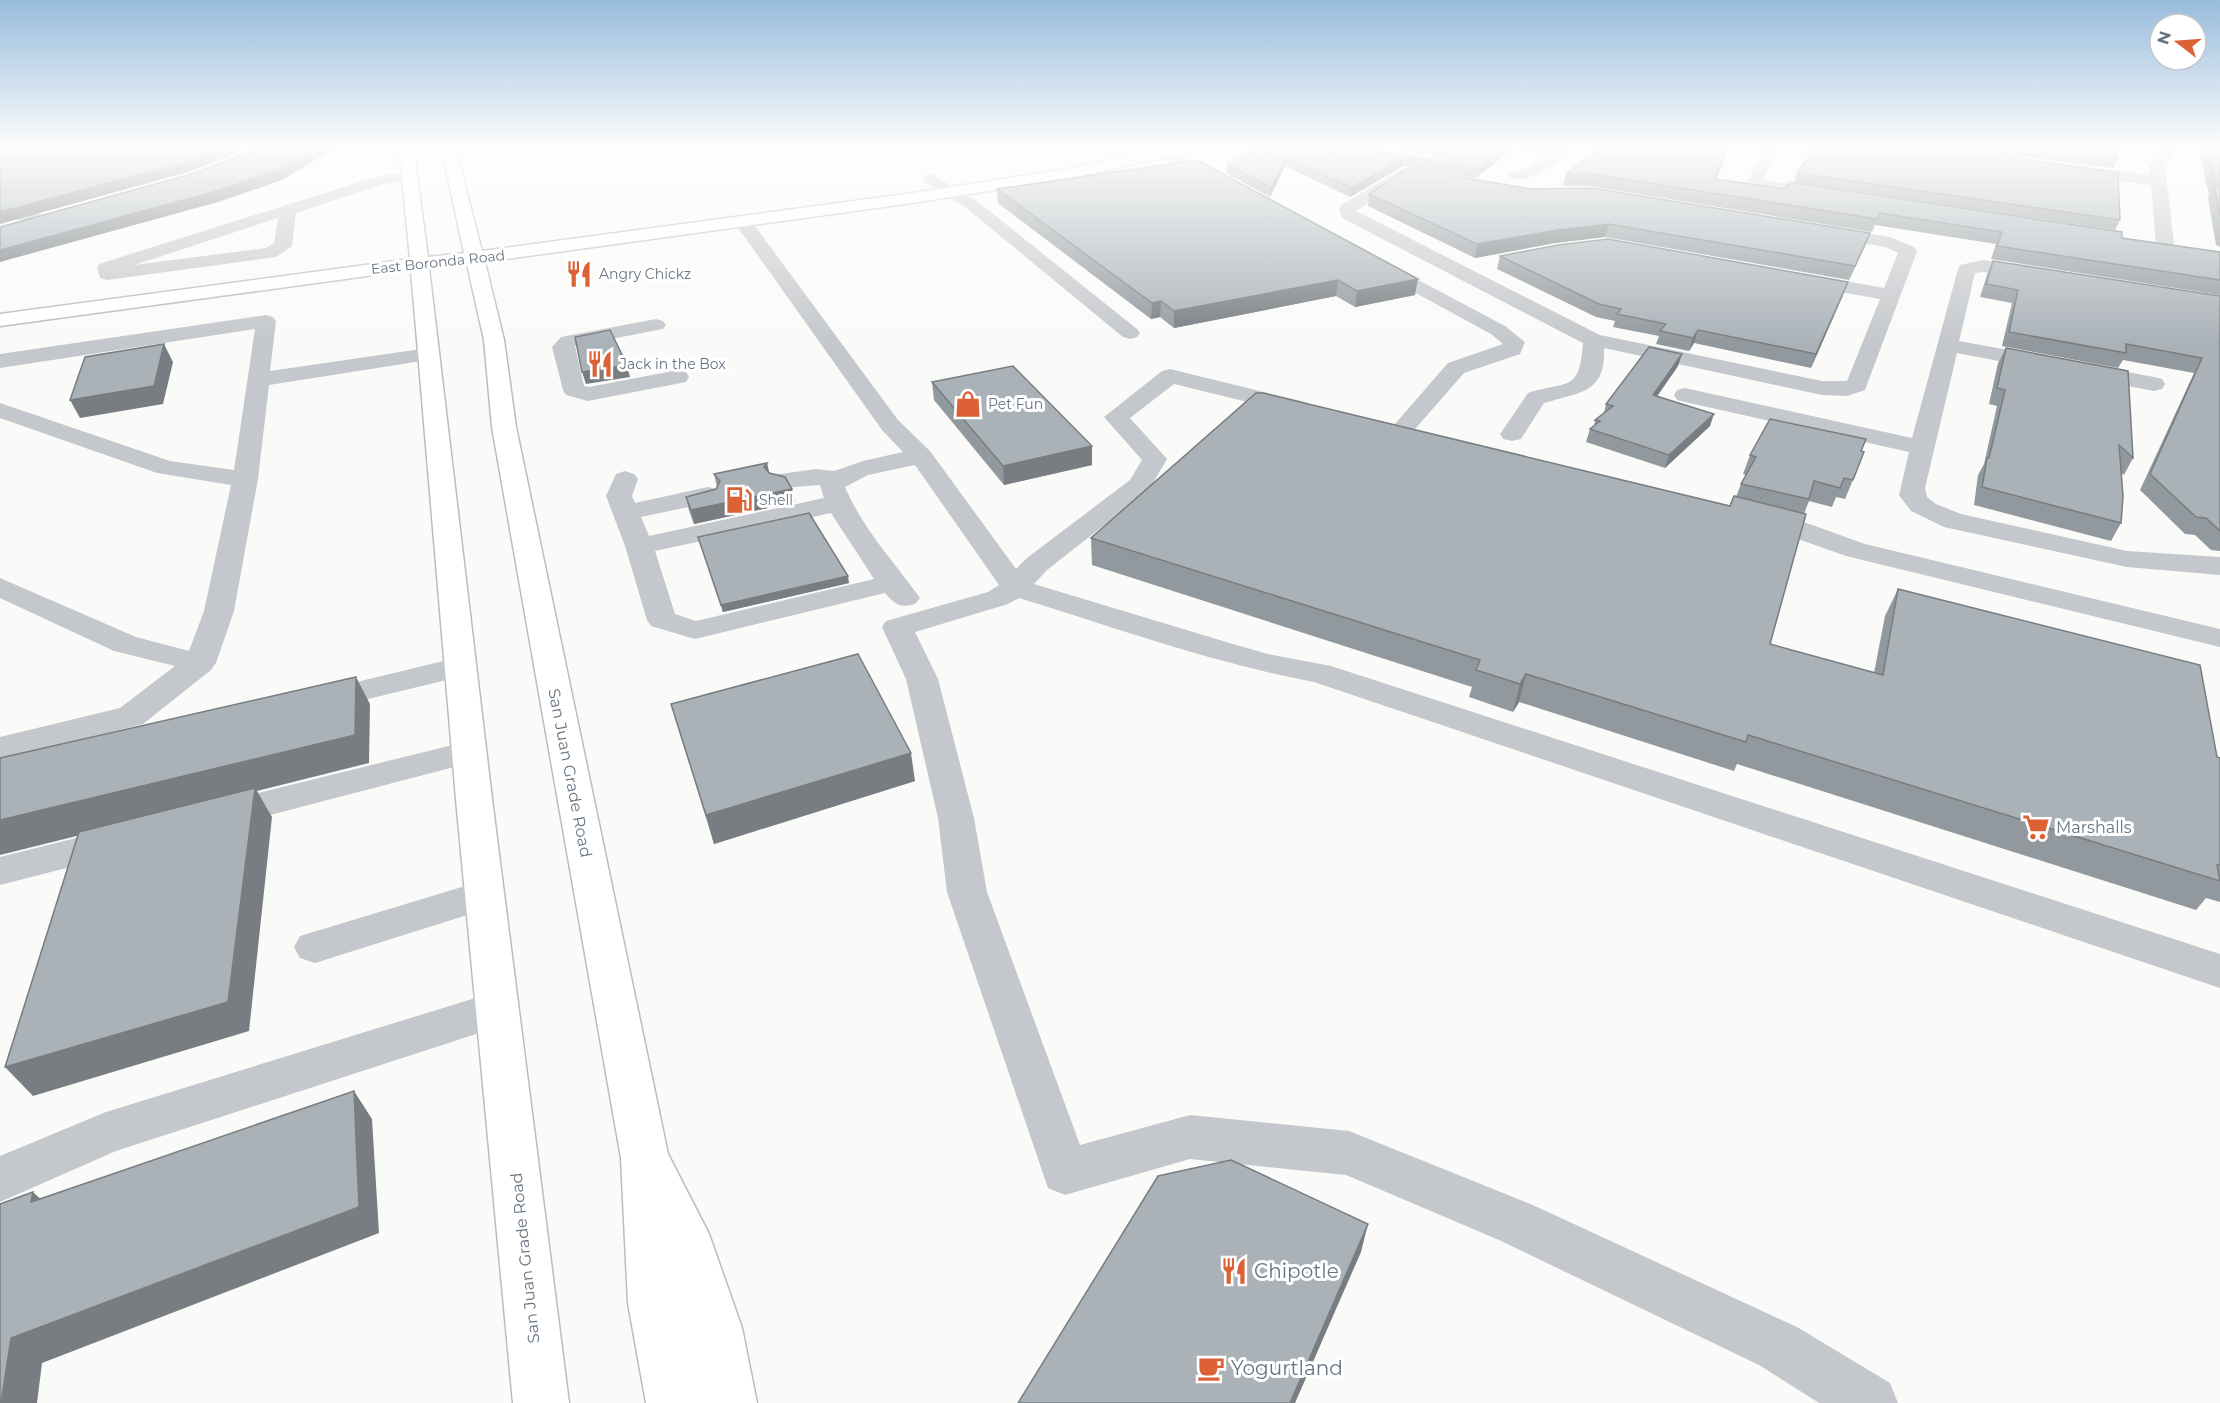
<svg xmlns="http://www.w3.org/2000/svg" width="2220" height="1403" font-family="Montserrat,sans-serif">
  <rect width="100%" height="100%" fill="#fafaf8"/>
  <g fill="none" stroke-linecap="round" stroke-linejoin="round">
    <defs>
      <polygon id="major" points="399,146 413,146 428,257 464,253 441,146 455,146 482,251 906,194 1067,169 1175,146 1202,146 1195,150 1067,179 906,204 485,262 504,340 516,427 668,1154 709,1234 742,1328 757,1403 646,1403 628,1303 621,1158 492,427 484,340 467,264 429,268 492,799 569,1403 513,1403 456,799 411,270 0,326 0,314 410,259"/>
    </defs>
    <use href="#major" stroke="#b9bdc1" stroke-width="3"/>
    <g fill="#c4c7cb" fill-rule="evenodd">
      <path d="M 1509,146 L 1572,146 C 1559,162 1533,184 1511,178 L 1508,175 L 1511,172 L 1531,167 L 1545,155 L 1516,150 Z"/>
      <polygon points="1765,146 1779,146 1763,180 1830,189 1836,191 1838,194 1836,197 1830,199 1748,186 1746,183"/>
      <polygon points="2165,146 2181,146 2165,166 2174,244 2171,248 2159,248 2156,244 2151,185 2073,175 2065,170 2073,165 2150,175 2149,166"/>
      <polygon points="1163,150 1202,163 1234,182 1232,185 1220,185 1192,169 1158,157 1156,154 1158,151"/>
      <path d="M 1403,168 L 1528,189 L 1589,188 L 1890,237 L 1914,247 L 1917,251 L 1865,390 L 1847,396 L 1822,395 L 1604,348 C 1606,394 1579,392 1544,403 L 1521,439 L 1512,441 L 1503,439 L 1500,434 L 1528,393 C 1569,380 1579,393 1583,343 L 1342,218 L 1339,209 L 1341,205 ZM 1406,178 L 1528,199 L 1589,198 L 1885,247 L 1898,253 L 1884,288 L 1801,273 L 1794,275 L 1792,279 L 1794,283 L 1801,285 L 1880,299 L 1847,381 L 1822,381 L 1600,335 L 1356,211 Z"/>
      <path d="M 410,171 L 415,173 L 418,176 L 415,179 L 383,184 L 296,213 L 292,246 L 276,257 L 107,280 L 100,278 L 97,268 L 99,264 L 375,177 ZM 278,218 L 274,243 L 266,248 L 134,265 Z"/>
      <polygon points="931,174 977,201 1137,329 1140,333 1137,337 1130,339 1123,337 965,207 925,182 923,179 925,176"/>
      <polygon points="0,205 46,216 48,220 46,224 40,225 0,215"/>
      <path d="M 743,217 L 749,218 L 898,420 L 930,451 L 1016,569 L 1027,558 L 1130,480 L 1142,460 L 1104,417 L 1162,371 L 1170,369 L 1297,400 L 1305,402 L 1309,407 L 1305,412 L 1297,414 L 1174,384 L 1130,418 L 1167,459 L 1149,490 L 1047,570 L 1034,584 L 1233,644 L 1268,654 L 1331,666 L 2220,954 L 2220,988 L 1314,682 C 1213,663 1116,628 1019,598 L 1008,604 L 915,632 L 938,679 L 974,818 L 987,892 L 1080,1145 L 1190,1115 L 1349,1131 L 1535,1206 L 1797,1327 L 1890,1383 L 1898,1403 L 1819,1403 L 1759,1365 L 1499,1240 L 1346,1175 L 1190,1159 L 1065,1195 L 1048,1188 L 947,892 L 938,818 L 906,679 L 882,627 L 886,621 L 988,592 L 999,585 L 915,465 L 868,475 L 845,487 C 864,531 893,560 920,598 L 915,604 C 901,608 895,605 885,593 L 695,639 L 651,626 L 647,620 L 625,546 L 606,496 L 616,474 L 625,471 L 634,474 L 638,479 L 632,496 L 635,503 L 708,487 L 717,489 L 721,495 L 717,501 L 641,517 L 649,536 L 824,498 L 820,485 L 782,488 L 773,485 L 769,480 L 773,475 L 816,469 L 834,471 L 863,461 L 903,452 L 882,430 L 734,222 L 737,218 ZM 831,513 L 874,579 L 696,621 L 675,614 L 655,551 Z"/>
      <polygon points="1377,258 1505,326 1525,342 1520,354 1464,373 1408,437 1400,439 1392,437 1388,432 1448,363 1503,344 1491,334 1370,268 1368,264 1370,260"/>
      <polygon points="1983,260 2035,267 2042,269 2044,273 2042,277 2035,279 1983,272 1975,273 1959,341 2154,377 2162,379 2165,384 2162,389 2154,391 1957,353 1925,488 1927,497 1936,504 1961,514 2127,551 2220,557 2220,575 2127,567 1944,527 1911,511 1899,495 1909,452 1685,402 1677,400 1674,395 1677,390 1685,388 1912,438 1958,269 1960,265"/>
      <polygon points="266,315 273,317 276,321 270,371 428,348 436,349 439,354 436,359 428,360 269,385 258,479 234,611 216,663 211,670 143,724 0,759 0,737 120,708 175,666 114,651 0,598 0,578 136,637 189,651 204,611 231,485 157,473 0,418 0,403 170,461 234,470 255,329 0,368 0,354"/>
      <polygon points="656,319 663,321 666,325 663,329 575,346 584,386 589,387 678,370 686,372 689,377 686,382 588,401 566,395 563,390 552,347 561,337"/>
      <polygon points="1758,511 1804,522 1865,544 2220,629 2220,647 1846,556 1784,534 1748,525 1745,519 1748,513"/>
      <polygon points="460,657 471,660 476,667 471,674 319,711 307,708 303,701 307,694"/>
      <polygon points="469,741 481,744 486,752 481,760 221,828 208,824 203,815 208,806 221,802"/>
      <polygon points="116,828 129,832 135,842 129,852 0,885 0,857"/>
      <polygon points="485,880 499,885 505,895 499,905 315,963 300,958 294,947 300,936"/>
      <polygon points="498,991 513,996 520,1009 513,1022 116,1151 0,1202 0,1156 106,1112"/>
    </g>
    <use href="#major" fill="#fff" fill-rule="evenodd"/>
  </g>
  <g fill="#92999e">
    <polygon points="1275,146 1295,146 1324,151 1320,146 1348,146 1433,160 1437,158 1432,155 1374,146 1513,146 1512,150 1475,178 1403,166 1350,197 1285,166 1270,197 1226,173 1227,164"/>
    <polygon points="1816,146 2122,146 2117,154 2118,159 2113,168 2005,154 2120,220 2115,230 1794,182 1797,173"/>
    <polygon points="2198,146 2220,146 2220,247 2216,245 2208,198 2209,195"/>
    <polygon points="1726,154 1716,179 2220,252 2220,295 1991,259 1996,244 1875,225 1872,232 1589,186 1563,186 1566,174"/>
    <polygon points="997,189 1415,295 1355,307 1336,296 1174,328 1160,317 1151,319 998,203"/>
    <polygon points="1530,189 1870,233 1865,246 1849,280 1605,237 1555,243 1475,258 1368,206 1369,194"/>
    <polygon points="1500,256 1843,295 1811,368 1694,343 1689,351 1656,344 1659,336 1613,327 1615,321 1596,317 1497,269"/>
    <polygon points="1993,261 2220,296 2220,551 2211,550 2195,535 2185,534 2140,490 2194,373 2123,360 2118,368 2002,346 2012,303 1980,297 1987,275"/>
    <polygon points="2006,348 2128,371 2133,458 2124,475 2121,473 2121,523 2111,541 1974,505 1978,475 1984,464 1997,406 1989,404 1998,363"/>
    <polygon points="1678,366 1657,396 1710,426 1665,468 1586,442 1590,429 1594,426 1595,420 1604,413 1606,404"/>
    <polygon points="932,382 1092,446 1092,465 1004,485 934,400"/>
    <polygon points="1861,451 1853,480 1845,499 1836,497 1832,507 1809,501 1804,514 1770,644 1874,673 1885,616 1898,589 2220,758 2220,902 2206,898 2196,910 1737,764 1734,771 1519,702 1513,712 1469,697 1472,687 1092,565 1091,538 1730,506 1736,497 1741,484 1746,475 1743,474 1750,455"/>
    <polygon points="767,463 769,473 795,502 694,524 689,511 686,497 716,489 717,487 714,474"/>
    <polygon points="698,537 849,583 723,612"/>
    <polygon points="671,704 915,781 714,844"/>
  </g>
  <g fill="#777d81">
    <polygon points="228,146 246,146 236,153 188,172 0,224 0,212"/>
    <polygon points="320,146 339,146 282,180 218,202 0,262 0,250"/>
    <polygon points="1508,146 1513,146 1512,150 1475,178 1477,169"/>
    <polygon points="1728,146 1731,146 1726,154 1712,191"/>
    <polygon points="2007,146 2009,146 2005,154 1996,159 2000,150"/>
    <polygon points="1405,157 1403,166 1350,197 1351,188"/>
    <polygon points="1286,158 1285,166 1270,197 1271,188"/>
    <polygon points="1609,224 1605,237 1555,243 1475,258 1477,244 1558,230"/>
    <polygon points="1870,233 1865,246 1849,280 1855,266"/>
    <polygon points="1418,279 1415,295 1355,307 1357,291"/>
    <polygon points="1338,280 1336,296 1174,328 1174,311"/>
    <polygon points="1848,282 1843,295 1811,368 1816,354"/>
    <polygon points="1161,301 1160,317 1151,319 1152,303"/>
    <polygon points="1698,330 1694,343 1689,351 1693,338"/>
    <polygon points="164,344 173,362 163,404 80,418 70,400"/>
    <polygon points="1682,354 1678,366 1649,408 1653,395"/>
    <polygon points="627,365 630,377 586,384 582,372"/>
    <polygon points="1714,414 1710,426 1665,468 1669,455"/>
    <polygon points="1092,446 1092,465 1004,485 1003,466"/>
    <polygon points="767,463 770,476 764,467"/>
    <polygon points="792,489 795,502 694,524 691,510"/>
    <polygon points="848,576 849,583 723,612 721,605"/>
    <polygon points="1526,674 1519,702 1513,712 1520,684"/>
    <polygon points="356,677 370,704 369,763 257,791 272,817 249,1031 33,1096 5,1067 254,792 0,855 0,820"/>
    <polygon points="911,753 915,781 714,844 706,815"/>
    <polygon points="354,1091 372,1119 379,1233 42,1363 37,1403 1,1403 11,1338"/>
    <polygon points="33,1192 61,1218 31,1202"/>
    <polygon points="1368,1224 1361,1252 1295,1403 1290,1403"/>
  </g>
  <g fill="#aab2b8" stroke="#777d81" stroke-width="1.5">
    <polygon points="0,146 228,146 184,163 0,212"/>
    <polygon points="254,146 320,146 278,170 213,192 0,250 0,227 195,173 244,154"/>
    <polygon points="1275,146 1292,146 1331,152 1327,146 1348,146 1433,160 1444,154 1433,146 1508,146 1477,169 1405,157 1351,188 1286,158 1271,188 1227,164 1251,152"/>
    <polygon points="1603,146 1728,146 1715,179 1785,189 1790,182 2122,232 2122,238 2220,252 2220,280 1997,246 2002,232 1880,213 1877,219 1592,174 1566,174"/>
    <polygon points="1816,146 2007,146 2000,150 2009,157 2118,173 2120,220 1797,173"/>
    <polygon points="2017,146 2121,146 2117,154 2118,159"/>
    <polygon points="2207,146 2220,146 2220,215 2214,186 2217,186"/>
    <polygon points="1197,160 1418,279 1357,291 1338,280 1174,311 1161,301 1152,303 997,189"/>
    <polygon points="1408,168 1530,189 1592,188 1870,233 1855,266 1609,224 1558,230 1477,244 1369,194"/>
    <polygon points="1608,239 1848,282 1816,354 1698,330 1693,338 1660,331 1666,324 1617,314 1621,309 1599,304 1500,256 1558,245"/>
    <polygon points="1993,261 2220,296 2220,531 2206,518 2196,517 2150,474 2202,358 2126,344 2126,353 2009,332 2018,290 1986,284"/>
    <polygon points="610,330 627,365 582,372 575,337"/>
    <polygon points="164,344 154,386 70,400 85,357"/>
    <polygon points="1649,347 1682,354 1653,395 1714,414 1669,455 1590,429 1600,421 1595,420 1613,406 1606,404"/>
    <polygon points="2006,348 2128,371 2133,458 2119,445 2123,496 2121,523 1982,487 1987,458 1989,458 2005,390 1997,388"/>
    <polygon points="1013,366 1092,446 1003,466 932,382"/>
    <polygon points="1256,393 1263,393 1730,506 1734,496 1806,514 1770,644 1883,675 1898,589 2200,665 2217,757 2220,758 2220,865 2217,865 2220,881 1748,735 1746,742 1526,674 1520,684 1476,670 1480,660 1091,538"/>
    <polygon points="1770,419 1866,439 1861,451 1864,452 1853,480 1844,478 1840,488 1814,481 1809,499 1741,484 1756,457 1750,455"/>
    <polygon points="767,463 764,467 769,473 785,477 792,489 691,510 686,497 716,489 720,481 714,474"/>
    <polygon points="809,513 848,576 721,605 698,537"/>
    <polygon points="858,654 911,753 706,815 671,704"/>
    <polygon points="356,677 355,735 0,820 0,758"/>
    <polygon points="255,788 228,1002 5,1067 79,832"/>
    <polygon points="354,1091 359,1207 11,1338 1,1403 0,1403 0,1204 33,1192 31,1202"/>
    <polygon points="1231,1160 1368,1224 1290,1403 1018,1403 1158,1176"/>
  </g>
  <linearGradient id="sky" x2="0" y2="1"><stop stop-color="#97bbdc"/><stop offset="0.43" stop-color="#fdfdfc"/><stop offset="1" stop-color="#fdfdfc" stop-opacity="0"/></linearGradient>
  <rect width="2220" height="342" fill="url(#sky)"/>
  <defs>
    <symbol id="restaurant-bare" viewBox="-9 -9 18 18"><path d="M-5-6h1v4h1v-4h1v4h1v-4h1v5L-1.5 .5V6h-2V.5L-5-1ZM5-6V6H3V1.5H1.5Q1.5-4 5-6Z" fill="#dc6135" stroke="#fff" stroke-width="2.5" paint-order="stroke"/></symbol>
    <symbol id="shop-bare" viewBox="-9 -9 18 18"><path d="M-5-2.5h2.3a2.7 3.5 0 0 1 5.4 0H5L5.5 6h-11ZM-1.5-2.5h3a1.5 2.3 0 0 0-3 0Z" fill="#dc6135" stroke="#fff" stroke-width="2.5" paint-order="stroke"/></symbol>
    <symbol id="fuel-bare" viewBox="-9 -9 18 18"><path d="M-5.5-6h7V0h2V4h1.3V-2.5L3-4.5l.8-.8L6-3V5H2.5V1h-1V6h-7ZM-4.2-4.7v3.2H.2V-4.7Z" fill="#dc6135" stroke="#fff" stroke-width="2.5" paint-order="stroke"/></symbol>
    <symbol id="supermarket-bare" viewBox="-9 -9 18 18"><path d="M-6-5.5h2.5l.6 2H6L4.5 2H-2.5L-4.4-4H-6ZM-1.5 3.2a1.3 1.3 0 1 0 .1 0ZM3 3.2a1.3 1.3 0 1 0 .1 0Z" fill="#dc6135" stroke="#fff" stroke-width="2.5" paint-order="stroke"/></symbol>
    <symbol id="cafe-bare" viewBox="-9 -9 18 18"><path d="M-5.5-4.5H6V0H3Q3 3.5 0 3.5H-2.5Q-5.5 3.5-5.5 0ZM3-3.2v2h1.7v-2ZM-6 4.5H4V6H-6Z" fill="#dc6135" stroke="#fff" stroke-width="2.5" paint-order="stroke"/></symbol>
  </defs>
  <g fill-rule="evenodd">
    <use href="#restaurant-bare" x="560" y="255" width="38" height="38"/>
    <use href="#restaurant-bare" x="581" y="345" width="38" height="38"/>
    <use href="#shop-bare" x="949" y="385" width="38" height="38"/>
    <use href="#fuel-bare" x="720" y="481" width="38" height="38"/>
    <use href="#supermarket-bare" x="2017" y="808" width="38" height="38"/>
    <use href="#restaurant-bare" x="1215" y="1252" width="38" height="38"/>
    <use href="#cafe-bare" x="1192" y="1349" width="38" height="38"/>
  </g>
  <g text-anchor="middle" dominant-baseline="central" stroke-width="6" stroke-linejoin="round" paint-order="stroke">
    <g font-size="14" fill="#667481" stroke="#fff">
      <text transform="translate(438 262) rotate(-6)">East Boronda Road</text>
    </g>
    <g font-size="14" fill="#667481" stroke="#fff" text-anchor="start">
      <text x="599" y="274">Angry Chickz</text>
      <text x="620" y="364">Jack in the Box</text>
      <text x="988" y="404">Pet Fun</text>
      <text x="759" y="500">Shell</text>
    </g>
    <g font-size="16" fill="#667481" stroke="#fff">
      <text transform="translate(570 773) rotate(79)">San Juan Grade Road</text>
      <text transform="translate(525 1258) rotate(-96)">San Juan Grade Road</text>
    </g>
    <g font-size="16" fill="#667481" stroke="#fff" text-anchor="start">
      <text x="2056" y="827">Marshalls</text>
    </g>
    <g font-size="20" fill="#667481" stroke="#fff" text-anchor="start">
      <text x="1254" y="1271">Chipotle</text>
      <text x="1231" y="1368">Yogurtland</text>
    </g>
  </g>
  <g transform="translate(2178 42) rotate(287)"><circle r="28" fill="#ffffff" stroke="#c2c7cd" stroke-width="1.5"/>
  <path d="M0-4.5L10 22L0 15L-10 22Z" fill="#dc6135"/>
  <text y="-9" font-size="16" font-weight="bold" text-anchor="middle" fill="#667481">N</text>
  </g>
</svg>
